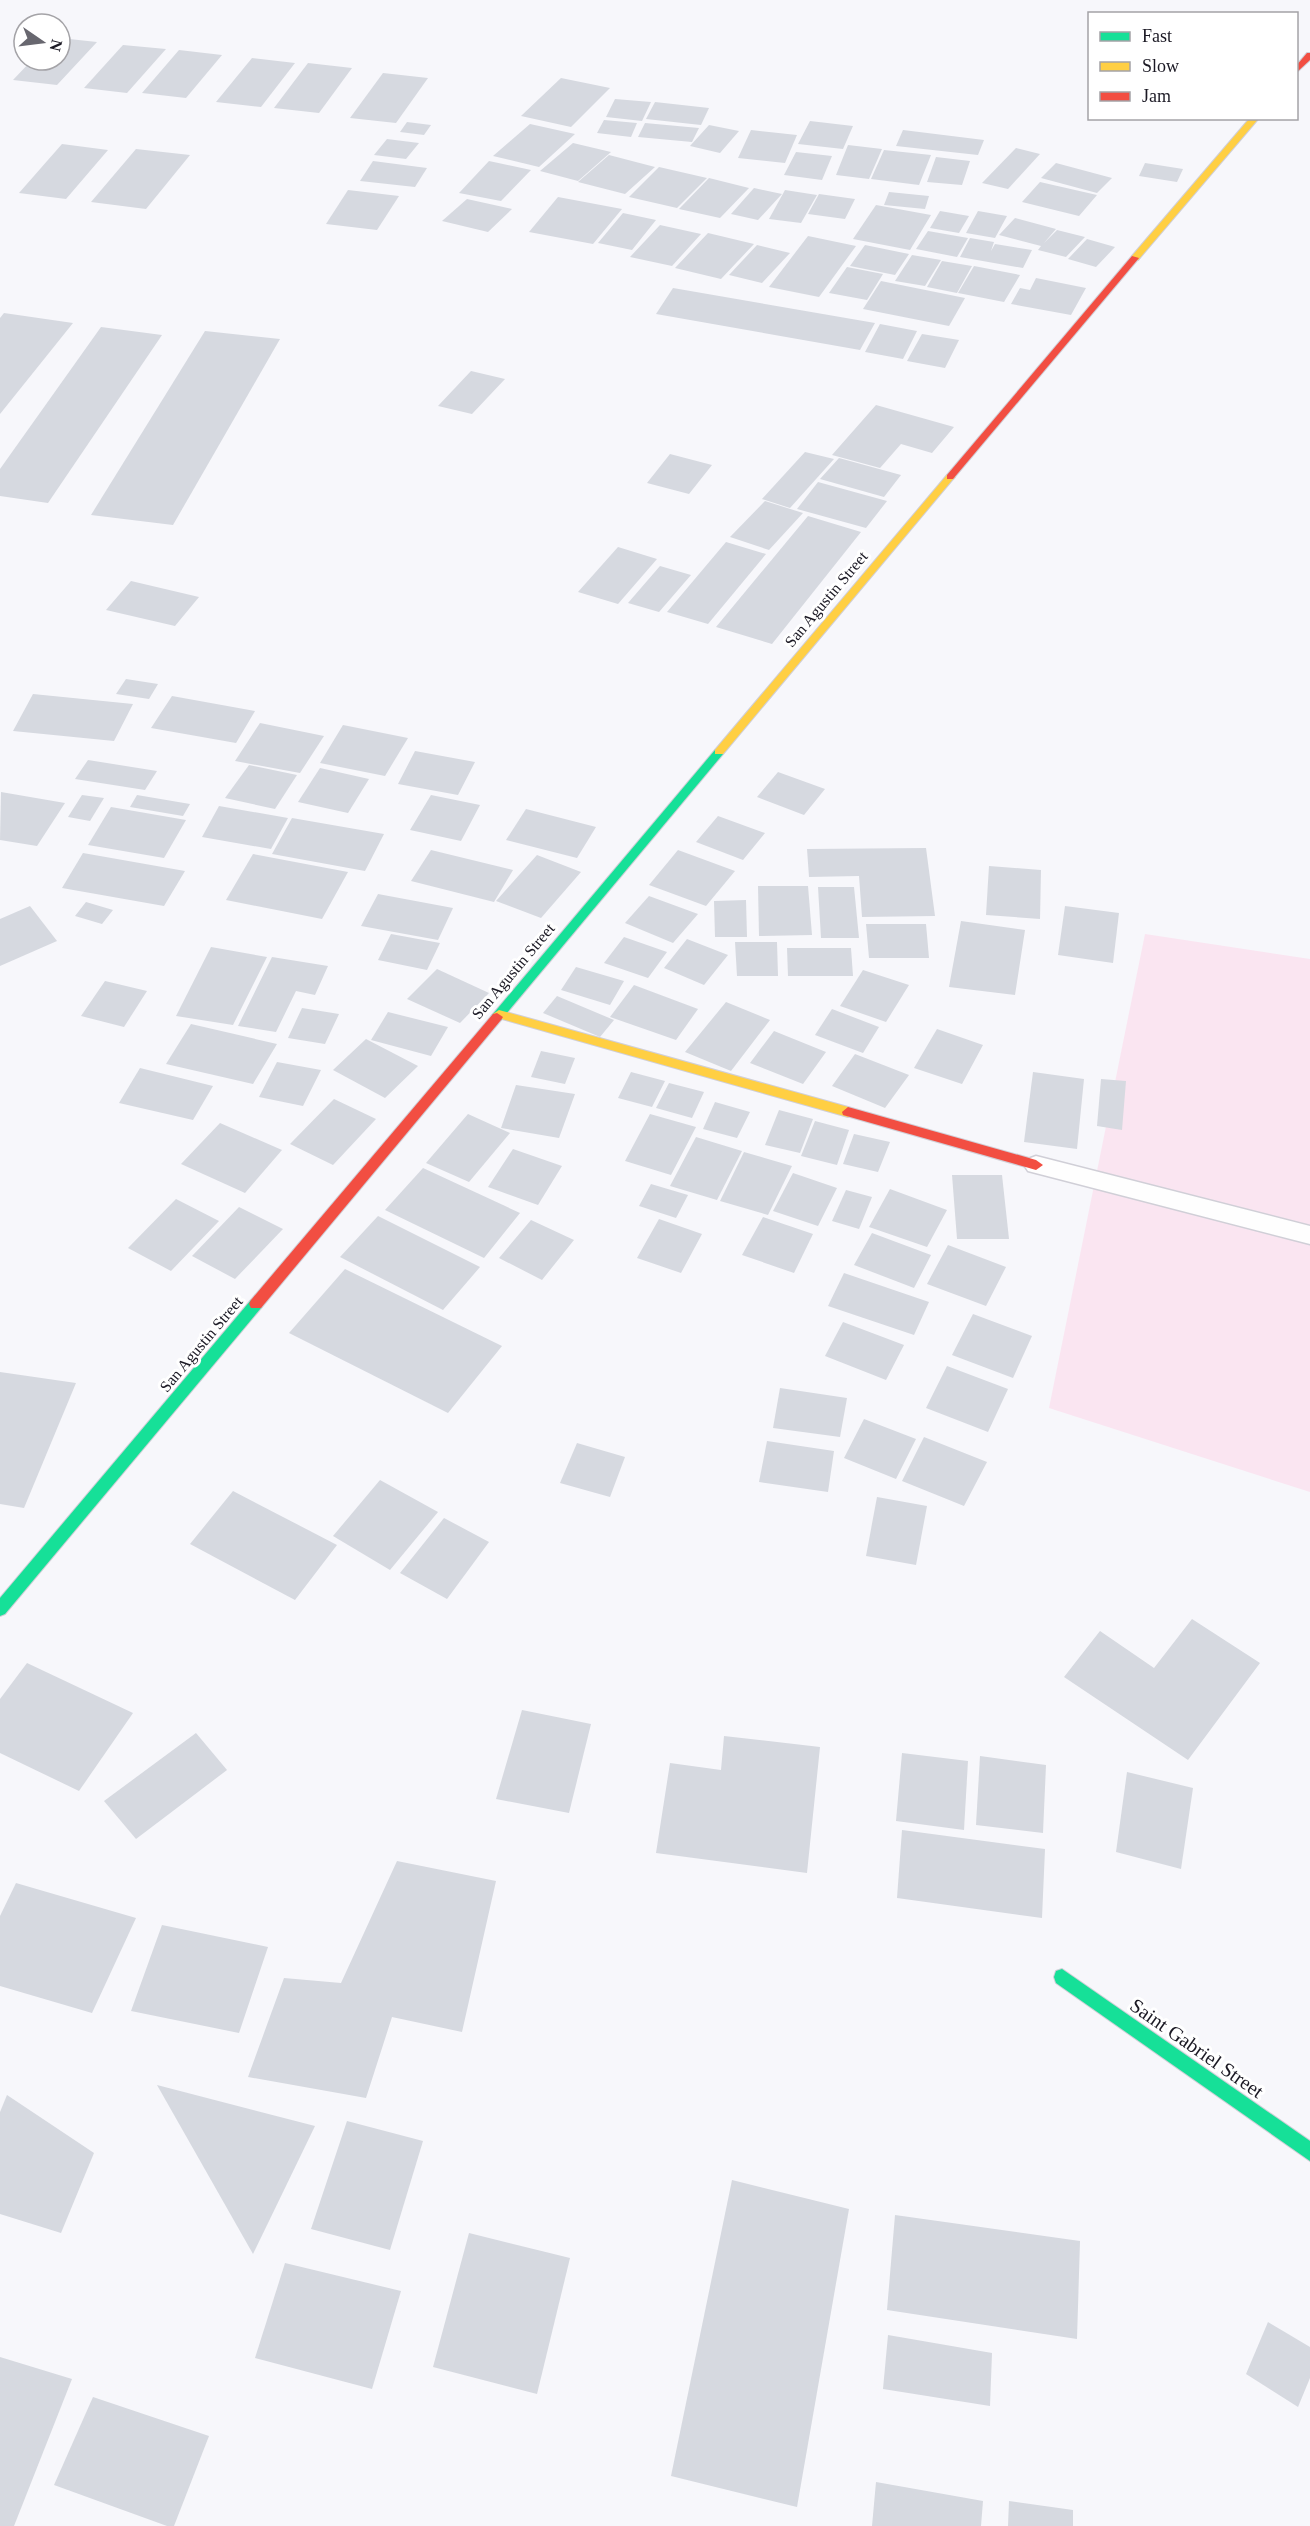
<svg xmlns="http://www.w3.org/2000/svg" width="1310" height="2526" font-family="'Times New Roman',serif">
  <rect width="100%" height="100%" fill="#f7f7fb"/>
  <polygon fill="#fae5f1" points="1145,934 1310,959 1310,1492 1049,1408"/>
  <g fill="#d6d9e0">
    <polygon points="60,38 97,42 57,85 13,80 32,60 60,60"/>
    <polygon points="123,45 166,49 127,93 84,88"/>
    <polygon points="179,50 222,55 186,98 142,93"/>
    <polygon points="252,58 295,63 261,107 216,102"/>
    <polygon points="308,63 352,68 319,113 274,108"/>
    <polygon points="383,73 428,78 396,123 350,118"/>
    <polygon points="561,78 610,88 571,127 521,116"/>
    <polygon points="615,99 651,102 642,121 606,117"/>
    <polygon points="655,102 709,108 701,125 646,119"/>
    <polygon points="604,120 637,123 631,137 597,133"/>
    <polygon points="810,121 853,126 843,149 798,144"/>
    <polygon points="407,122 431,125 424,135 400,132"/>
    <polygon points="645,123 699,128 692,142 638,137"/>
    <polygon points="530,124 575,134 539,167 493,156"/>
    <polygon points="709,125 739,131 720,153 690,146"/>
    <polygon points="751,130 797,135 785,163 738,158"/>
    <polygon points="903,130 984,140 978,155 896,146"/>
    <polygon points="387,139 419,143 406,159 374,155"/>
    <polygon points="573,143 611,152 578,181 540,171"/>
    <polygon points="62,144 108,150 66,199 19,193"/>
    <polygon points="848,145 882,149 869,179 836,175"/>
    <polygon points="1016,148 1040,154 1008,189 982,183"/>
    <polygon points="136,149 190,155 146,209 91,202"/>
    <polygon points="884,150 931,155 919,185 871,179"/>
    <polygon points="796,152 832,156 822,180 784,175"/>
    <polygon points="609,155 655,167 625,194 578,182"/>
    <polygon points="936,157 970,161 962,185 927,182"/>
    <polygon points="373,161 427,168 415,187 360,181"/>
    <polygon points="489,161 531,170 501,201 459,193"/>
    <polygon points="1056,163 1112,178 1097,193 1041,178"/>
    <polygon points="1145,163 1183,169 1177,182 1139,176"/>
    <polygon points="659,167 707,178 677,208 629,197"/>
    <polygon points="709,178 749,188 720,218 679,209"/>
    <polygon points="1040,182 1097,195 1079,216 1022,202"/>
    <polygon points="754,188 782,194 758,220 731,214"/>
    <polygon points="348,190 399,196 377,230 326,224"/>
    <polygon points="785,190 817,195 801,223 769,219"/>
    <polygon points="889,192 929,196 925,209 884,205"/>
    <polygon points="819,194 855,199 845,219 808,214"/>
    <polygon points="558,197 622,209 593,244 529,232"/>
    <polygon points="467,199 512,209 488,232 442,221"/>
    <polygon points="876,205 931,215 910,250 853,239"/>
    <polygon points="940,211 969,216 959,233 930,228"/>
    <polygon points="978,211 1007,216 995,238 966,233"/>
    <polygon points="623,213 656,220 632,250 598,243"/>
    <polygon points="1015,218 1056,229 1044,243 1057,230 1085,237 1066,257 1038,250 1041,246 999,235"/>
    <polygon points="660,225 701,234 672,266 630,257"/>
    <polygon points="928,231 968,238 957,257 916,249"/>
    <polygon points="708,233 754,244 721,279 675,268"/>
    <polygon points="808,236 856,246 819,297 769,287"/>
    <polygon points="970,238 994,242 991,251 995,244 1032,250 1023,268 960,257"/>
    <polygon points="1087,239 1115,247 1096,267 1068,259"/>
    <polygon points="757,245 790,253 762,283 729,275"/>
    <polygon points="865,245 909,254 895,275 850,266"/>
    <polygon points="912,255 941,260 925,286 895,281"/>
    <polygon points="942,261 972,266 957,293 927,287"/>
    <polygon points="974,266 1020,275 1004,302 958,293"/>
    <polygon points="847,267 883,274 867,300 829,293"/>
    <polygon points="1036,278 1086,288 1071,315 1011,304 1020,288 1030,290"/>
    <polygon points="881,281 965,298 949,326 863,309"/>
    <polygon points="673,288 875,323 860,350 656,314"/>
    <polygon points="4,313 73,323 0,414 0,318"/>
    <polygon points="880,324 917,331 903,359 865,352"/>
    <polygon points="101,327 162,335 48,503 0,496 0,469"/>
    <polygon points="205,331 280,339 173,525 91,515"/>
    <polygon points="922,334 959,340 945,368 907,361"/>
    <polygon points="471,371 505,379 472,414 438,406"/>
    <polygon points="876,405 954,427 932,453 901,444 880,468 832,455"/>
    <polygon points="805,452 834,459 790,508 762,499"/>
    <polygon points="670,454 712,465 689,494 647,483"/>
    <polygon points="839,458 901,475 884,497 820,479"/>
    <polygon points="818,482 887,501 866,528 797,509"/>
    <polygon points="765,501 803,513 769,550 730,537"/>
    <polygon points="808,516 861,532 772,644 716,627"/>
    <polygon points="726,542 766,554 708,624 667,612"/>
    <polygon points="618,547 657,559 618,604 578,592"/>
    <polygon points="660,566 691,575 659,612 628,603"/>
    <polygon points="131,581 199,597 175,626 106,610"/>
    <polygon points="126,679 158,684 149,699 116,694"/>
    <polygon points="33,694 133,704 114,741 13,731"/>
    <polygon points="172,696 255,711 236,743 151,728"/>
    <polygon points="260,723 324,736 300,773 235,761"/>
    <polygon points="343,725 408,738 385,776 320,763"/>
    <polygon points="415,751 475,762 458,795 398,784"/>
    <polygon points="88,760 157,771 145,790 75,779"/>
    <polygon points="249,765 297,775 275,809 225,798"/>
    <polygon points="320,768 369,779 348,813 298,802"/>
    <polygon points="778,772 825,789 804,815 757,797"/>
    <polygon points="1,792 65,803 37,846 0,840"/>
    <polygon points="82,795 104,798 90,821 68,817"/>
    <polygon points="137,795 190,804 183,816 130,807"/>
    <polygon points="431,795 480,805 461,841 410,830"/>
    <polygon points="219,806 288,818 271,849 202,837"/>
    <polygon points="111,807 186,820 164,858 88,845"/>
    <polygon points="526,809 596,827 577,858 506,840"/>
    <polygon points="718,816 765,833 743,860 696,842"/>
    <polygon points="292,818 384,834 365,871 272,854"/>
    <polygon points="926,848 935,916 862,917 859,876 809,877 807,849"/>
    <polygon points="431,850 513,870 494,902 411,881"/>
    <polygon points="678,850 735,871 706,906 649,885"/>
    <polygon points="83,853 185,871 164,906 62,888"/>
    <polygon points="253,854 348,872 322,919 226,900"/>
    <polygon points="537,855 581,872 541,918 496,901"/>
    <polygon points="989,866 1041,870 1040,919 986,915"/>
    <polygon points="758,886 808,886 812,935 759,936"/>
    <polygon points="818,887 854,887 859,938 821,938"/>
    <polygon points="378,894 453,908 438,940 361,926"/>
    <polygon points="649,896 698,914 673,943 625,923"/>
    <polygon points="746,900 747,937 715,937 714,901"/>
    <polygon points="86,902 113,910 102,924 75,916"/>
    <polygon points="30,906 57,941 0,966 0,919"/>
    <polygon points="1065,906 1119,913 1113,963 1058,955"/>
    <polygon points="961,921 1025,930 1015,995 949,987"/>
    <polygon points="866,924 926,924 929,958 869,958"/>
    <polygon points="391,934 440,943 427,970 378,960"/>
    <polygon points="624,937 667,952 648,978 604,963"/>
    <polygon points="687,939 728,955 704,985 664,968"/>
    <polygon points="735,942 777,942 778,976 737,976"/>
    <polygon points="211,947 267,957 233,1025 176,1016"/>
    <polygon points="787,948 851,948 853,976 788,976"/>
    <polygon points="272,957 328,966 315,995 296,991 276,1032 238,1026"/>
    <polygon points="576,967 624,981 610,1005 561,990"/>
    <polygon points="437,969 489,993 460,1023 407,999"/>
    <polygon points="863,970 909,985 886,1022 840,1006"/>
    <polygon points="105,981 147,991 124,1027 81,1016"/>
    <polygon points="634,985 698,1009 676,1040 610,1017"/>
    <polygon points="557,996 614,1020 600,1037 543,1013"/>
    <polygon points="726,1002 770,1020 731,1071 685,1052"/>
    <polygon points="302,1008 339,1014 325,1044 288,1038"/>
    <polygon points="832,1009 879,1027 863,1053 815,1035"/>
    <polygon points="388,1012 448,1027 431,1056 371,1040"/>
    <polygon points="191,1024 277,1044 253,1084 166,1064"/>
    <polygon points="937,1029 983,1045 962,1084 914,1068"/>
    <polygon points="774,1031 826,1052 803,1084 750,1063"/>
    <polygon points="366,1039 418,1066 385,1098 333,1070"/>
    <polygon points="541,1051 575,1058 565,1084 531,1077"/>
    <polygon points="855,1054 909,1075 885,1108 832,1086"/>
    <polygon points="277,1062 321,1070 303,1106 259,1097"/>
    <polygon points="140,1068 213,1086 193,1120 119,1103"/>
    <polygon points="631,1072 665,1081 652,1107 618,1098"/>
    <polygon points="1033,1072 1084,1079 1077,1149 1024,1142"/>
    <polygon points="1101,1079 1126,1081 1122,1130 1097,1126"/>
    <polygon points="669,1083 704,1092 692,1118 656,1108"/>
    <polygon points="516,1085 575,1094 559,1138 501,1128"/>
    <polygon points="334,1099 376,1119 333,1165 290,1144"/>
    <polygon points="715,1102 750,1112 737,1138 703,1129"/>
    <polygon points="779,1110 813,1119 800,1153 765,1145"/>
    <polygon points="468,1114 510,1133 469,1182 426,1163"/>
    <polygon points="650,1114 696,1127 671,1175 625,1161"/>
    <polygon points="815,1121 849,1130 837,1165 801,1156"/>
    <polygon points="220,1123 282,1150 245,1193 181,1164"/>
    <polygon points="854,1134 890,1142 878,1172 843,1164"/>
    <polygon points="696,1137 742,1151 717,1200 670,1186"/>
    <polygon points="513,1149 562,1166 538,1205 488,1187"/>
    <polygon points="744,1152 792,1166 768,1215 720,1201"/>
    <polygon points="423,1168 520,1213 484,1258 385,1210"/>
    <polygon points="793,1173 837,1188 818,1226 773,1211"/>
    <polygon points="952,1175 1002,1175 1009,1239 957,1239"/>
    <polygon points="651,1184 688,1195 676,1218 639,1206"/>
    <polygon points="890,1189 947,1210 927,1247 869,1227"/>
    <polygon points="846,1190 872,1197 859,1229 832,1221"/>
    <polygon points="176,1199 219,1221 171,1271 128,1248"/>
    <polygon points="239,1207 283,1229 235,1279 192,1256"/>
    <polygon points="378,1216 480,1267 443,1310 340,1257"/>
    <polygon points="763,1217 813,1234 794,1273 742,1255"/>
    <polygon points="659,1219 702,1234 681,1273 637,1258"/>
    <polygon points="531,1220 574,1240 542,1280 499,1258"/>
    <polygon points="872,1233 931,1255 914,1288 854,1265"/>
    <polygon points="948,1245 1006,1267 986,1306 927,1284"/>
    <polygon points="345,1269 502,1346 448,1413 289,1333"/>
    <polygon points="844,1273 929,1302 914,1335 828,1306"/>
    <polygon points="973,1314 1032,1336 1013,1378 952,1355"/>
    <polygon points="843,1322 904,1345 886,1380 825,1356"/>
    <polygon points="947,1366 1008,1389 988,1432 926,1408"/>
    <polygon points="0,1372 76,1383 24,1508 0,1504"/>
    <polygon points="780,1388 847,1398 840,1437 773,1428"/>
    <polygon points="864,1419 916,1439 896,1479 844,1458"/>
    <polygon points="924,1437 987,1462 964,1506 902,1481"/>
    <polygon points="767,1441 834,1451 828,1492 759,1482"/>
    <polygon points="577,1443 625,1457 610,1497 560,1483"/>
    <polygon points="380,1480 438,1512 390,1570 333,1536"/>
    <polygon points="233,1491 337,1545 295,1600 190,1544"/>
    <polygon points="877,1497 927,1506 916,1565 866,1556"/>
    <polygon points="444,1518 489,1542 447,1599 400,1573"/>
    <polygon points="1192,1619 1260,1663 1188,1760 1064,1677 1100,1631 1154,1668"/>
    <polygon points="27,1663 133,1713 79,1791 0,1753 0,1699"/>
    <polygon points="522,1710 591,1724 569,1813 496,1799"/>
    <polygon points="196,1733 227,1770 136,1839 104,1801"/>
    <polygon points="724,1736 820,1747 807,1873 656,1853 670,1763 721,1770"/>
    <polygon points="902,1753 968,1761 964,1830 896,1821"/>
    <polygon points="980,1756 1046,1765 1043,1833 976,1825"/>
    <polygon points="1127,1772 1193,1788 1181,1869 1116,1852"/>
    <polygon points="902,1830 1045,1849 1042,1918 897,1898"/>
    <polygon points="397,1861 496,1881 462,2032 392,2017 366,2098 248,2077 284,1978 341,1983"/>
    <polygon points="16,1883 136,1918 92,2013 0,1986 0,1916"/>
    <polygon points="162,1925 268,1947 239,2033 131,2011"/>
    <polygon points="157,2085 315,2126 253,2254"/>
    <polygon points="7,2095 94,2153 61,2233 0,2214 0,2112"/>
    <polygon points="347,2121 423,2141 390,2250 311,2229"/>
    <polygon points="732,2180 849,2209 797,2507 671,2476"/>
    <polygon points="895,2215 1080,2241 1077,2339 887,2310"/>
    <polygon points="469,2233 570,2258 537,2394 433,2367"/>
    <polygon points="285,2263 401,2291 372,2389 255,2358"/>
    <polygon points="1268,2322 1310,2347 1310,2378 1298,2407 1246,2374"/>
    <polygon points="888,2335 992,2353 990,2406 883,2389"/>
    <polygon points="0,2357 72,2379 14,2526 0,2526"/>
    <polygon points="93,2397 209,2436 174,2526 167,2526 54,2485"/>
    <polygon points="876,2482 983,2501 981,2526 872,2526"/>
    <polygon points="1009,2501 1073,2510 1073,2526 1008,2526"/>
  </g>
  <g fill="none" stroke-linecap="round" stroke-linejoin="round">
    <defs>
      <polygon id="lane" points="1036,1156 1310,1226 1310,1244 1028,1171 1024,1165 1028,1159"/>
      <g id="fast">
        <polygon points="719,749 723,750 723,754 501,1020 493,1020 491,1017 493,1014 715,750"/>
        <polygon points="256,1299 261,1300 263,1304 261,1308 5,1614 0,1616 0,1598 251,1300"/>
        <polygon points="1062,1969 1310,2141 1310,2161 1056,1983 1054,1977 1056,1971"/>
      </g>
      <g id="slow">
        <polygon points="1250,118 1259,118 1138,260 1132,260 1132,256"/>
        <polygon points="950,474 955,477 953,479 723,754 715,754 715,750 947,475"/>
        <polygon points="499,1010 848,1107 854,1112 848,1117 495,1017 493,1014"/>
      </g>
      <g id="jam">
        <polygon points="1307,53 1310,53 1310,60 1296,73 1296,66"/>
        <polygon points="1132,256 1139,258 953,479 947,479 947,475"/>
        <polygon points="497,1013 503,1017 501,1020 261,1308 251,1308 249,1304 251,1300 493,1014"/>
        <polygon points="848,1107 1036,1160 1043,1165 1036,1170 843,1115 842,1112"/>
      </g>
    </defs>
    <use href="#lane" stroke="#d0cfd7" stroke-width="3"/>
    <use href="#fast" stroke="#d0cfd7" stroke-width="2"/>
    <use href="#slow" stroke="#d0cfd7" stroke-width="2"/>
    <use href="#jam" stroke="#d0cfd7" stroke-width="2"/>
    <use href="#lane" fill="#fefefe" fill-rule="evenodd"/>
    <use href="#fast" fill="#16e098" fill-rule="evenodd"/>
    <use href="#slow" fill="#ffcf43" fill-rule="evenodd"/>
    <use href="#jam" fill="#f24e42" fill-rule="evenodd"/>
  </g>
  <g text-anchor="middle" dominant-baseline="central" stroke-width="6" stroke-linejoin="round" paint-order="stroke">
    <g font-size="16" fill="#1b1924" stroke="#fff">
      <text transform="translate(826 599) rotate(-50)">San Agustin Street</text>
      <text transform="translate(513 971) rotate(-50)">San Agustin Street</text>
      <text transform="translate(201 1344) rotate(-50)">San Agustin Street</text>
    </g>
    <g font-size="20" fill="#1b1924" stroke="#fff">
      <text transform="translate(1197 2048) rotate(35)">Saint Gabriel Street</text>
    </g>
  </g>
  <rect x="1088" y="12" width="210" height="108" fill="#ffffff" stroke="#a4a3a7" stroke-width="1.5"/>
  <rect x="1100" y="32" width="30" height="9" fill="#16e098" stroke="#a4a3a7" stroke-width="1.5"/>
  <text x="1142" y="42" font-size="18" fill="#1b1924">Fast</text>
  <rect x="1100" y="62" width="30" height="9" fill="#ffcf43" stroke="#a4a3a7" stroke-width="1.5"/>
  <text x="1142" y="72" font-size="18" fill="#1b1924">Slow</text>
  <rect x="1100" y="92" width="30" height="9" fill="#f24e42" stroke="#a4a3a7" stroke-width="1.5"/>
  <text x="1142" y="102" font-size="18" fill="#1b1924">Jam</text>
  <g transform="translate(42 42) rotate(104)"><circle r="28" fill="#ffffff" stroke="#a4a3a7" stroke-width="1.5"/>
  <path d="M0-4.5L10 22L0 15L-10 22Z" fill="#68676f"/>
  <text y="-9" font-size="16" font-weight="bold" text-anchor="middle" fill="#1b1924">N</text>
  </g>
</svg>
